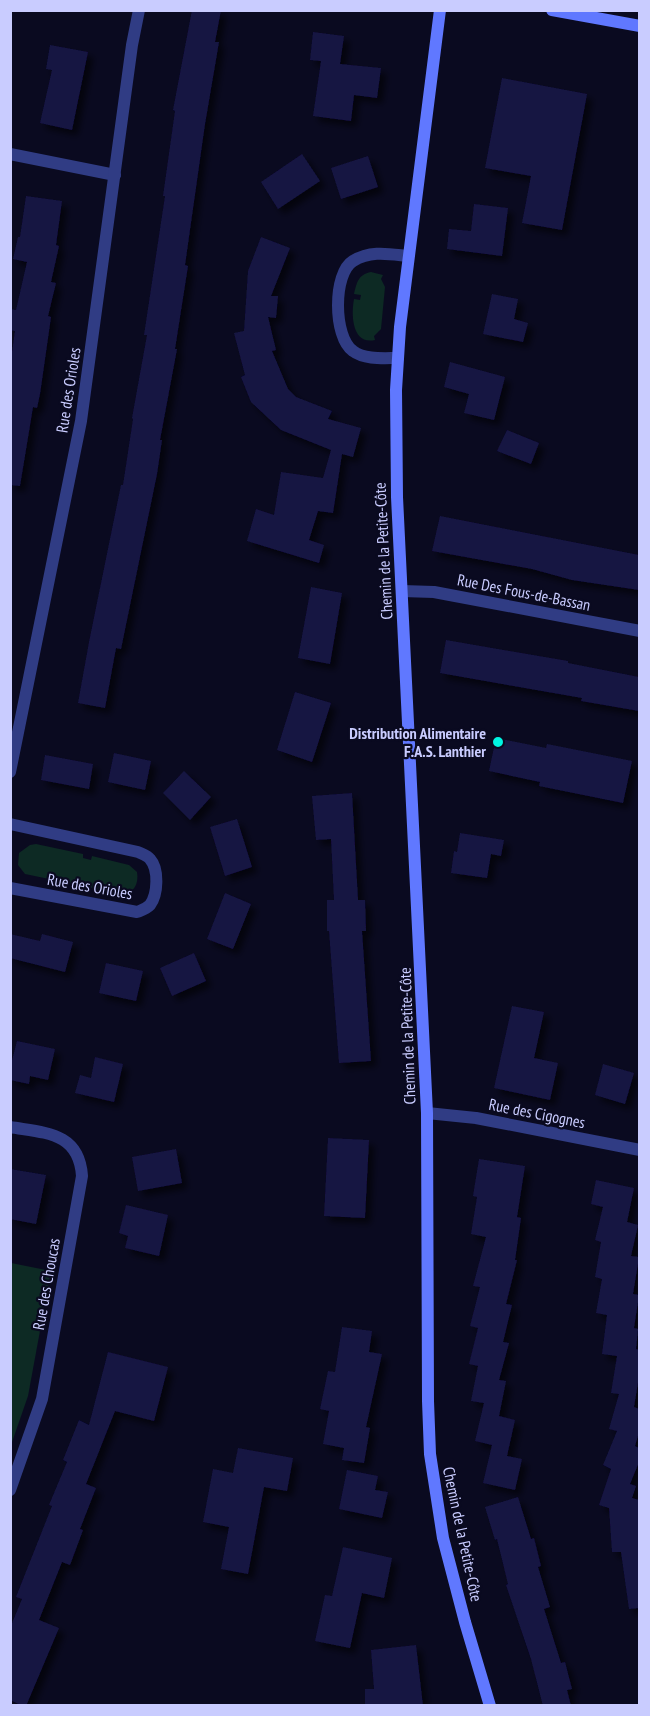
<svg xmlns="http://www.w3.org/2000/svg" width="650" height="1716" font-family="'PT Sans Narrow',sans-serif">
  <defs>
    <filter id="shadow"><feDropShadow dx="5.5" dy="5.5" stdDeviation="3" flood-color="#0009"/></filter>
  </defs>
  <rect width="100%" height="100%" fill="#0a0a20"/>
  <g fill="#0d2a24">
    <path d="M 371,272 L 383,275 L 381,279 L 385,287 L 381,329 L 374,336 L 375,340 C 352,345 351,315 354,299 L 360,300 L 361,295 L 354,294 C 357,282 358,275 371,272 Z"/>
    <path d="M 36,844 L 83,854 L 83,858 L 91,860 L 92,856 L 129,865 L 137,872 C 139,884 134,893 122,894 L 25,874 L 18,865 L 19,853 L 30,845 Z"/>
    <polygon points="11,1263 51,1271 28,1396 11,1445"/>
  </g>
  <g fill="#161443" filter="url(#shadow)">
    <polygon points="192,10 221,10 215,42 219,42 205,124 185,265 188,266 175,349 177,349 160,440 162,440 157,474 121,649 116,648 105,708 78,703 89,642 121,485 123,485 133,419 132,418 147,335 144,335 165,196 163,196 175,111 173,110"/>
    <polygon points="313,32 344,36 340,64 381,68 377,98 354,95 351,121 313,116 321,61 310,60"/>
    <polygon points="50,45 88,52 72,130 40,123 52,70 46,69"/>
    <polygon points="502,78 587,94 562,230 522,223 531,176 485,168"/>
    <polygon points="302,154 320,181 278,209 261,182"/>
    <polygon points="368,156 378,187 341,199 331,168"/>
    <polygon points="26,196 62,201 56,245 59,246 51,282 56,283 48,316 51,317 40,394 37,408 33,407 20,486 10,485 10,366 15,331 10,330 10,309 16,310 27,262 13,259 18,237 20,237"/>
    <polygon points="474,204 508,208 502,256 447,249 449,229 471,231"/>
    <polygon points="261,237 290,248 271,296 278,296 276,318 268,317 276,350 272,351 288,389 296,397 332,411 328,419 361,428 353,457 342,454 333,513 318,511 309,540 324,545 319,563 247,541 256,509 274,515 281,472 323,478 331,450 281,430 251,402 241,377 245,375 234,333 244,331 248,271"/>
    <polygon points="492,294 518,299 514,319 528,323 523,342 483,334"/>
    <polygon points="450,362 505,377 494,420 464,413 469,394 444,387"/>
    <polygon points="507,430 539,443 531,464 497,451"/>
    <polygon points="440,516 639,555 639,590 572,580 532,569 432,551"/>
    <polygon points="311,587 342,593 330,664 298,658"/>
    <polygon points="446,640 568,661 568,663 639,677 639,711 581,701 582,698 440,673"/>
    <polygon points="295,692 331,703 312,762 277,750"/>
    <polygon points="496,738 546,748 547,744 632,761 623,803 539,786 540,782 489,771"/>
    <polygon points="114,753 151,761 145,790 108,782"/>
    <polygon points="45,755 93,764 89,789 41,780"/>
    <polygon points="184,771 211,797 190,820 163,793"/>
    <polygon points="352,793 358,900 365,900 366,931 362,931 371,1061 339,1063 329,931 327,931 327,900 334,900 331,839 316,840 312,796"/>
    <polygon points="237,819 252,867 225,876 210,827"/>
    <polygon points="460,833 504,840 501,856 491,854 487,878 451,873 454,851 457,852"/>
    <polygon points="225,893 251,904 233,949 207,939"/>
    <polygon points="10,934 40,941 42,934 73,942 65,972 10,958"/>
    <polygon points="194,953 206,981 172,996 160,968"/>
    <polygon points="106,963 143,971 136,1001 99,993"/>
    <polygon points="512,1006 544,1012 534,1058 558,1063 550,1100 494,1088"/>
    <polygon points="17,1041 55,1049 48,1080 30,1076 29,1084 10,1080 10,1068"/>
    <polygon points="95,1057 123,1064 114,1102 75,1093 80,1075 91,1078"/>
    <polygon points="603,1064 634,1073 625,1104 595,1095"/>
    <polygon points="328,1138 369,1140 365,1218 324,1216"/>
    <polygon points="176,1149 182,1183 138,1191 132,1157"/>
    <polygon points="479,1159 525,1166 517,1217 521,1218 515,1260 517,1260 506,1304 512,1305 503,1342 509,1343 499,1380 506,1381 499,1416 515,1420 507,1456 522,1459 515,1490 483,1483 492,1445 475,1441 484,1403 471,1401 478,1366 469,1364 478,1328 470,1326 480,1287 473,1286 486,1237 471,1234 477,1197 473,1196"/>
    <polygon points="10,1169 46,1175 36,1224 10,1219"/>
    <polygon points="596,1180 634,1188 627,1222 638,1225 631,1256 639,1257 633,1294 639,1295 634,1328 638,1329 636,1349 639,1350 639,1376 634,1407 639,1409 639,1432 635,1446 639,1448 639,1462 630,1484 636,1486 632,1498 639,1500 639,1608 629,1609 621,1552 612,1552 609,1508 599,1505 611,1469 603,1465 617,1431 609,1429 619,1394 611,1393 617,1356 602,1354 607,1315 596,1313 602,1279 595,1277 601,1242 595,1240 603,1207 591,1204"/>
    <polygon points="126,1205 168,1215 159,1256 125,1248 128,1236 119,1233"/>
    <polygon points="342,1327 372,1331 369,1352 382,1354 366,1427 370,1428 364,1463 342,1460 344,1448 323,1444 329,1411 320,1409 328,1371 335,1372"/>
    <polygon points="108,1352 168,1367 154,1421 115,1411 86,1484 96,1488 80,1529 83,1530 70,1565 62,1562 39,1620 59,1628 26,1706 23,1706 10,1700 10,1628 22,1599 16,1597 52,1506 49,1505 67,1462 63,1460 79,1420 89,1425"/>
    <polygon points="238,1448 293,1458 287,1491 264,1487 248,1574 221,1569 229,1527 203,1522 213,1469 233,1473"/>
    <polygon points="347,1470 378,1476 375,1490 388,1492 382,1518 339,1509"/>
    <polygon points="518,1497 531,1539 534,1538 541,1566 538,1567 550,1607 544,1609 561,1663 565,1662 572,1689 567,1690 571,1706 543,1706 531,1659 506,1585 508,1584 497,1539 495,1540 485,1507"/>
    <polygon points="343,1547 392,1558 384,1598 362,1593 350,1648 315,1641 325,1595 332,1596"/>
    <polygon points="416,1645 423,1706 365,1706 365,1689 374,1689 371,1650"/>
  </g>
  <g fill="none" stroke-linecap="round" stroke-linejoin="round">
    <g stroke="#303c84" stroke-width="12">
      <polyline points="10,154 115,175"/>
      <path d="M 398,358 C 384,358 365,360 353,351 C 333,337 333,273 353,261 C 371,250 389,254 408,256"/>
      <polyline points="402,591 434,592 640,631"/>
      <polyline points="10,772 81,421 132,45 139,10"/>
      <path d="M 10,824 L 138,852 C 142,854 147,855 150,859 C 159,869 158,894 150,905 C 146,909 142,910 137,912 L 10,888"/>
      <polyline points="427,1113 476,1118 640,1150"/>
      <path d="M 10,1127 C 45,1133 79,1132 82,1176 L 42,1399 L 10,1490"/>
    </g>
    <g stroke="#6078ff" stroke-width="12">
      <polyline points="440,10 400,327 396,390 397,497 427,1113 428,1401 430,1454 443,1538 465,1622 490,1706"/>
      <polyline points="552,10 640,26"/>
    </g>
  </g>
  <circle fill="#00f4e2" stroke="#0a0a20" stroke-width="2" cx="498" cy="742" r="6"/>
  <g text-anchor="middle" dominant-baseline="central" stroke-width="4.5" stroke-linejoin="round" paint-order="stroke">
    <g font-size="16" fill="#c9ccff" stroke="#0a0a20">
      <text transform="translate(68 390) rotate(-81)">Rue des Orioles</text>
      <text transform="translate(383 551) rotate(-93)">Chemin de la Petite-Côte</text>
      <text transform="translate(524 592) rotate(11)">Rue Des Fous-de-Bassan</text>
      <text transform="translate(90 886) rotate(10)">Rue des Orioles</text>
      <text transform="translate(407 1036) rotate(-92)">Chemin de la Petite-Côte</text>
      <text transform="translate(537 1113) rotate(11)">Rue des Cigognes</text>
      <text transform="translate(46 1284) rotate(-80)">Rue des Choucas</text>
      <text transform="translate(463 1534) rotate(78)">Chemin de la Petite-Côte</text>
    </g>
    <g font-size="16" font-weight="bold" fill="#c9ccff" stroke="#0a0a20" text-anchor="end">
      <text x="486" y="733">Distribution Alimentaire<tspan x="486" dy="18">F.A.S. Lanthier</tspan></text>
    </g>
  </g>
  <rect width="650" height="1716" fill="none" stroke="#c9ccff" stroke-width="24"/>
</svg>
